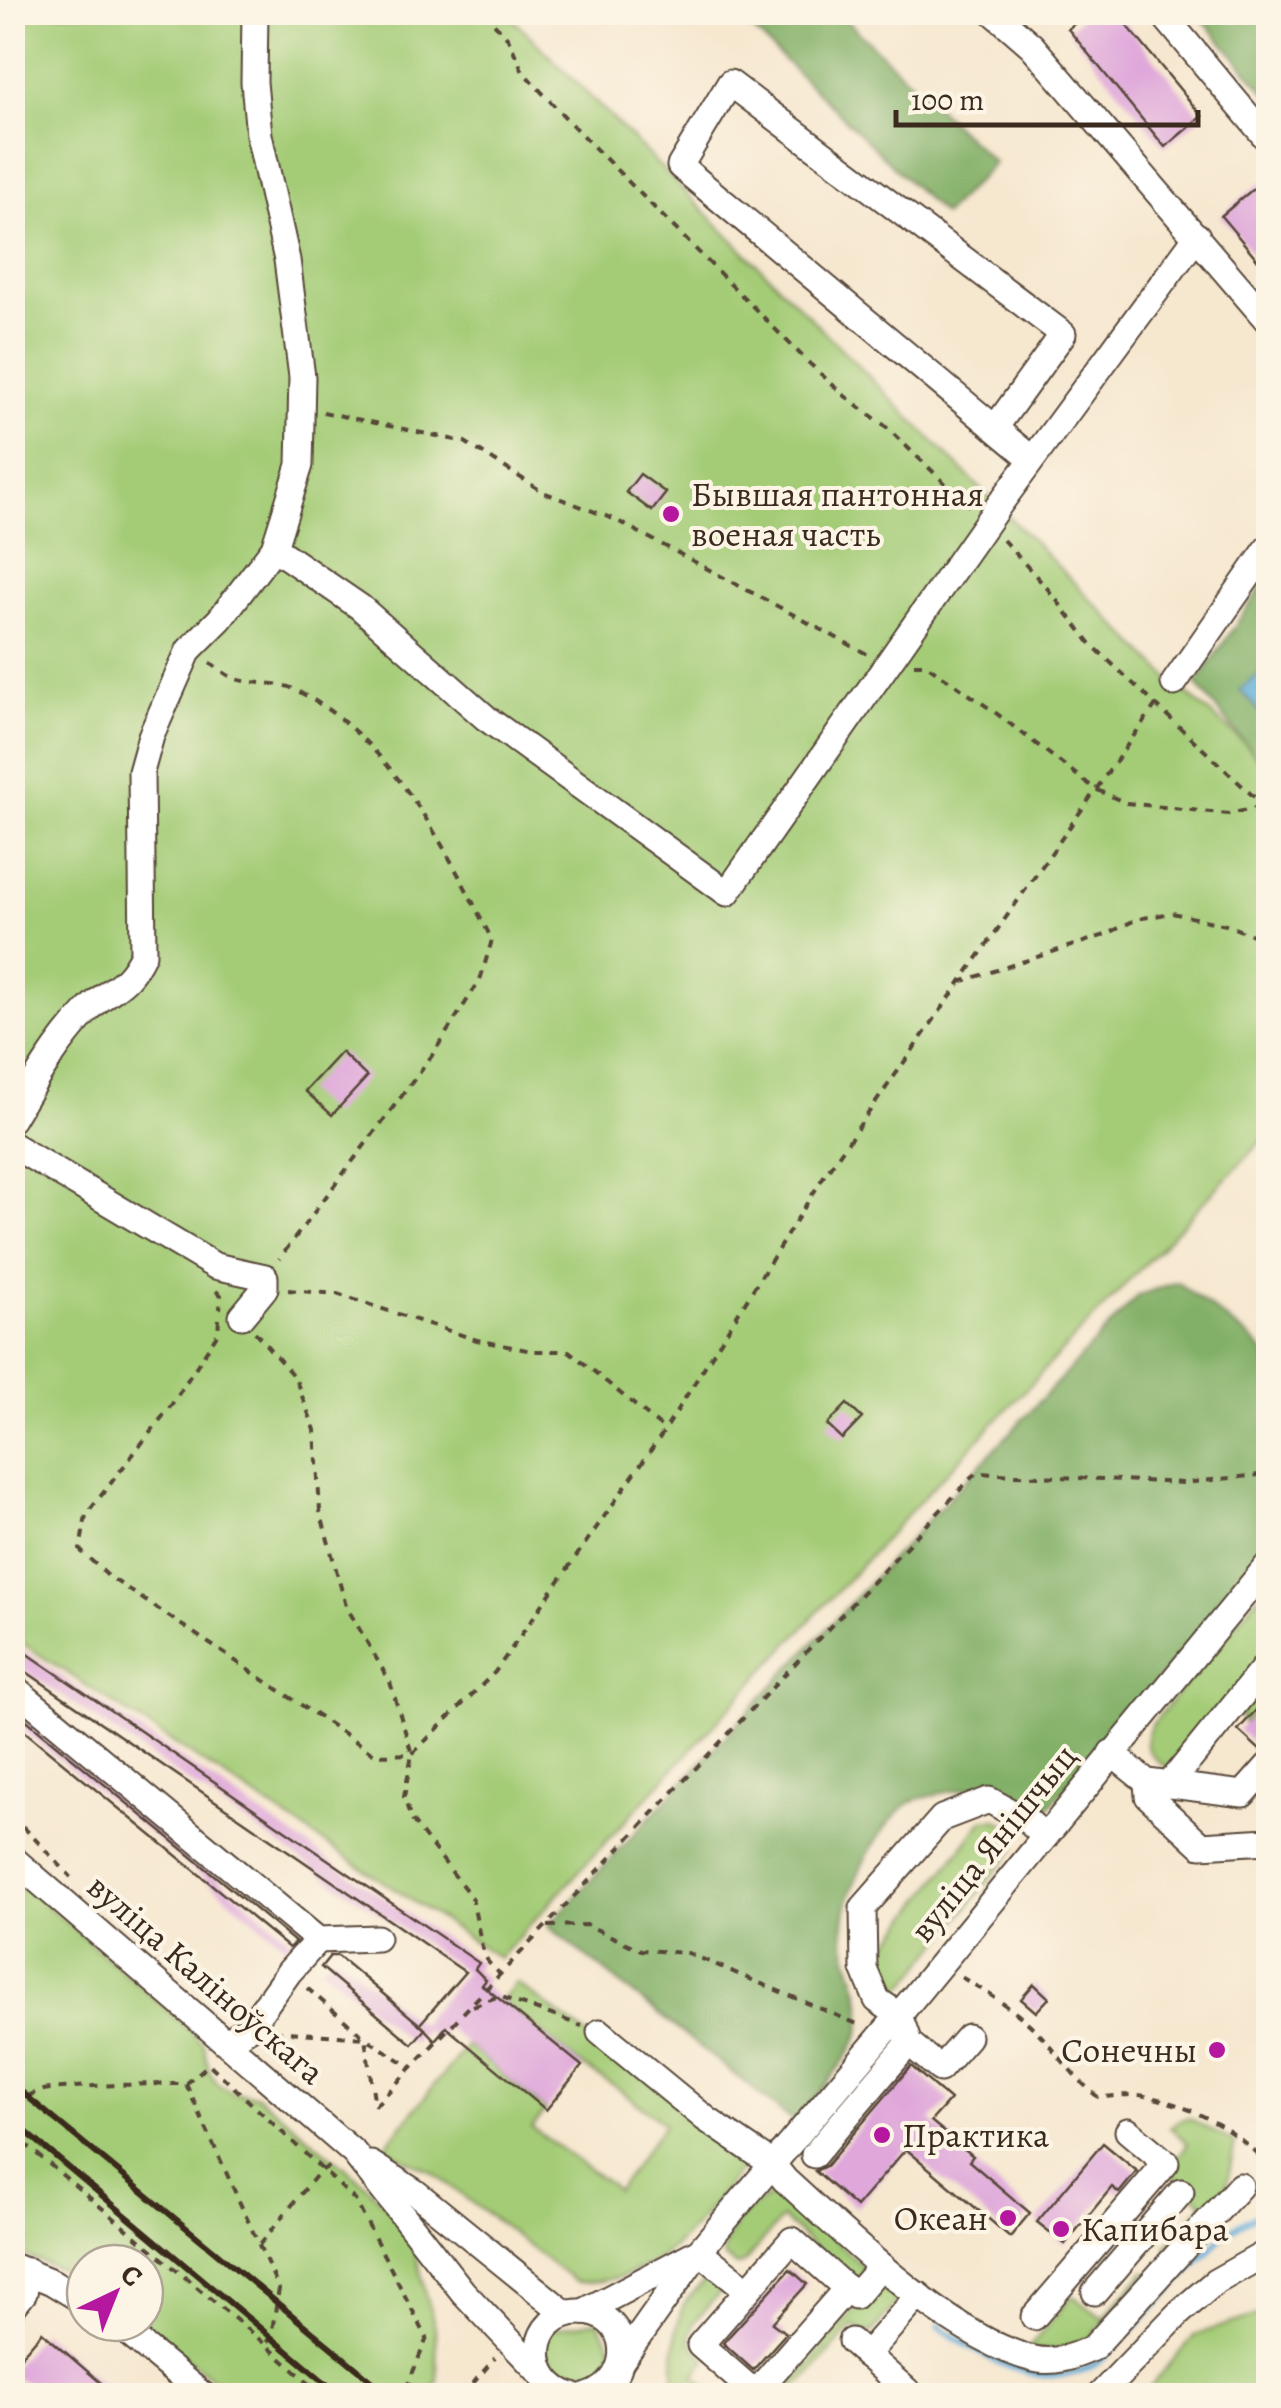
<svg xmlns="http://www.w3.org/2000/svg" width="1281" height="2408" font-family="Alegreya,serif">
  <rect width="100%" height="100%" fill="#fcf5e5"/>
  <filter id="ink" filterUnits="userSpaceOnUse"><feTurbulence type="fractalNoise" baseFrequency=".01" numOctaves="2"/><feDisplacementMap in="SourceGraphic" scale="20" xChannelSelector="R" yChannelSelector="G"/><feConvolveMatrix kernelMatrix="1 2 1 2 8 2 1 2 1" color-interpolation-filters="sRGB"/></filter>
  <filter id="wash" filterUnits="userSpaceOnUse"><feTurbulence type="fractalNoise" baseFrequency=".0048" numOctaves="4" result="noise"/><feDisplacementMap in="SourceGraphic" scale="40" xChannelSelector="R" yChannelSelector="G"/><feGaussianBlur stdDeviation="2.25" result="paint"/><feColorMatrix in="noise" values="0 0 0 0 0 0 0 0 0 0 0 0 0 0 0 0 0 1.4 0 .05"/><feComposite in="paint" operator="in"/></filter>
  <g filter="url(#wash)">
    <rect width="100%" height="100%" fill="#f6e7cf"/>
    <g fill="#a4cc77" stroke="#707b4a" stroke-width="2.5">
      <polygon points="12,13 507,13 1174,683 1268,763 1268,1134 933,1487 499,1958 13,1637"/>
      <path d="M 1268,1585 L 1268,1654 L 1179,1762 L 1166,1767 C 1148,1755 1141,1745 1151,1726 Z"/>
      <polygon points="1268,1684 1268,1713 1258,1708 1244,1723 1240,1716 1254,1694"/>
      <path d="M 997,1819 L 1017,1832 L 1015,1848 L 907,1983 L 898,1990 L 889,1989 C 874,1977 878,1963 886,1947 L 983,1820 Z"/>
      <polygon points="12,1875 189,2029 203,2044 210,2074 218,2084 232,2093 257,2095 366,2185 391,2211 415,2251 435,2328 438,2381 425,2395 233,2395 142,2323 145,2323 145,2263 85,2263 85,2284 63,2271 13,2251"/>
      <path d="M 516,1983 L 751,2155 C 703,2216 663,2286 575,2282 L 431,2171 L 383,2149 L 467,2045 L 546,2110 L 532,2128 L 617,2190 L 665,2124 L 616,2087 L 582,2066 L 502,2001 Z"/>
      <polygon points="1189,2118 1235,2143 1225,2193 1170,2250 1166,2247 1204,2204 1167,2170 1188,2144 1170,2127 1179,2120"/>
      <path d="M 779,2194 L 788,2198 L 865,2268 L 857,2280 L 851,2279 L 782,2218 L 744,2263 L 737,2266 L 724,2257 C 723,2232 755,2197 779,2194 Z"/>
      <polygon points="1144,2272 1148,2272 1078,2351 1028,2349 1072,2296 1103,2318"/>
      <path d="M 712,2274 L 725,2286 L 694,2322 L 690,2340 L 706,2360 L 694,2375 L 718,2395 L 678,2395 C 671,2375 674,2325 684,2305 C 690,2294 703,2283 712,2274 Z"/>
      <polygon points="883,2276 901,2297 873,2332 864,2332 854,2326 790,2395 782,2396"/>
      <polygon points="1268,2312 1268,2395 1143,2395 1196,2334"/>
      <polygon points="598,2321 617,2357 589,2388 560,2383 544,2347 552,2329"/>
    </g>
    <g fill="#83b068" stroke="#5f6d43" stroke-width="2.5">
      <polygon points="750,13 839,13 994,163 943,215 743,20"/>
      <polygon points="1197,13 1268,13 1268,95"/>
      <polygon points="1268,577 1268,771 1196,684"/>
      <path d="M 1177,1282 L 1250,1338 L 1268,1357 L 1268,1550 L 1049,1807 C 1029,1804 1010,1787 991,1786 C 978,1786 918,1796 909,1803 C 877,1826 839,1899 844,1938 C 848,1966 864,1991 862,2021 C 861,2049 812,2099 794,2122 L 548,1926 L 1139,1295 Z"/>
    </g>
    <polygon fill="#60aeda" stroke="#4e6c7c" stroke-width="2.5" points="1268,667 1268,722 1240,690"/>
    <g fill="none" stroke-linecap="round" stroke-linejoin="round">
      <path stroke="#60aeda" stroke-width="6" d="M 939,2326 C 986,2360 1051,2399 1104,2358 L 1228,2231 L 1268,2208"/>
    </g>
    <g id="blocks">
      <g fill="#dfa7da">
        <polygon points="1088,12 1116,12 1202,116 1165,147 1068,29"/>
        <polygon points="1260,183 1268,193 1268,272 1221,216"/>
        <polygon points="640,474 666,493 652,511 626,492"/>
        <polygon points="341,1052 367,1077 332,1115 305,1091"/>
        <polygon points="847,1404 862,1418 842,1439 827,1425"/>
        <polygon points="12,1643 479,1963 475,1969 486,1980 482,1985 582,2066 546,2110 446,2027 435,2040 420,2024 465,1972 12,1662"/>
        <polygon points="12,1708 295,1942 289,1948 12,1721"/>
        <polygon points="1258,1708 1268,1717 1268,1750 1261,1751 1238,1730"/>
        <polygon points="330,1956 338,1956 425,2029 412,2044 321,1967"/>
        <polygon points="1034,1984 1049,1998 1036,2012 1021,1999"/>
        <polygon points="911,2066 950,2100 931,2121 973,2156 969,2161 1030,2213 1010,2237 906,2149 856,2207 815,2171 826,2166"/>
        <polygon points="1103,2143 1137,2171 1119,2193 1112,2187 1065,2244 1037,2222"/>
        <polygon points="790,2269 807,2284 772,2323 786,2333 753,2370 723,2343"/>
        <polygon points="42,2332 116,2396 34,2396 24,2382 12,2377 12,2367"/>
      </g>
    </g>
  </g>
  <g filter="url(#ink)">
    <use href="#blocks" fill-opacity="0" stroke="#574639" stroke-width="2.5"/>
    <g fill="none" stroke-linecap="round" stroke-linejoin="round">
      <defs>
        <g id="minor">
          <polyline points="993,12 1032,46 1268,321"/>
          <polyline points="1161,12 1268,140"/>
          <polyline points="995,428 1063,334 730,83 680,166 1032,459"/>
          <polyline points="274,548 360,607 486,718 727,893 999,505 1197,236"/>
          <polyline points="1174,683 1268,548"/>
          <path d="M 12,1119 C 35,1080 58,1041 89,1009 C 114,984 125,990 143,954 L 141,772 L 151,736 L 189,650 L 220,619 L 274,548 L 300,465 L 302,377 L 287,260 L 259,135 L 254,82 L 255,12"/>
          <polyline points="12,1145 215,1266 265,1277 265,1288 242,1316"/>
          <polyline points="12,1686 318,1940 377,1938"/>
          <polyline points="1111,1753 1147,1782 1243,1794 1268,1766"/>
          <polyline points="1147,1782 1148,1796 1201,1845 1268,1841"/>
          <polyline points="1169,1785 1268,1663"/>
          <polyline points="12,1858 354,2153 463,2292 546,2379"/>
          <path d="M 600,2032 L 706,2119 L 772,2164 L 785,2180 C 847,2236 952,2340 1034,2359 C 1055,2364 1075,2356 1093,2348 L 1240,2186"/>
          <polyline points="968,2037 940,2069 909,2043 899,2015 877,2000 864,1969 863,1908 942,1818 989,1800 1029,1822 1045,1837"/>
          <polyline points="226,2042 249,2028 289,1972 318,1940"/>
          <polyline points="814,2155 909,2043"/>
          <polyline points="371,2164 415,2192 566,2314"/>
          <polyline points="699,2251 748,2290 792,2240 855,2296 881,2266"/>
          <polyline points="12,2266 52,2282 85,2302"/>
          <polyline points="748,2290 700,2345 755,2393 847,2288"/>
          <polyline points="1095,2292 1181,2192"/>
          <polyline points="12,2308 24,2293 28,2271"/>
          <polyline points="583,2312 695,2253"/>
          <polyline points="1034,2317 1166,2163 1128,2131"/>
          <polyline points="116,2323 204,2396"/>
          <polyline points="851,2341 913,2396"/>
          <polyline points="866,2355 919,2295"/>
          <polyline points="622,2360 699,2251 899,2015 1268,1565"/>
          <polyline points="12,2393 15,2396"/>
          <path d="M 573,2396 C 523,2382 529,2313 580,2312 C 631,2311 637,2380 588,2396"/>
          <polyline points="1099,2396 1180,2312 1215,2282 1268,2252"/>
        </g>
      </defs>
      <use href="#minor" stroke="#574639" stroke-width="29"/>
      <g stroke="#574639" stroke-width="4" stroke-dasharray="8 8" stroke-linecap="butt">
        <polyline points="483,12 508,38 523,72 576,129 809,363 845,396 884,425 971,508"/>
        <polyline points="323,412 465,442 543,492 616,520 867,654"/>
        <polyline points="1003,540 1047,588 1092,645 1268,810"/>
        <path d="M 210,663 C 218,668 227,676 236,679 C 255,685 279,681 296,690 C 393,740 445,847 492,940 L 480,980 L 431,1057 L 279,1259"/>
        <polyline points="914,664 925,664 992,710 1095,789 1126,803 1229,814 1264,806"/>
        <polyline points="960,982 1105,935 1137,919 1172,913 1226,925 1268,941"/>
        <polyline points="288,1290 337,1294 477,1340 532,1351 569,1351 665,1430"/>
        <polyline points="216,1291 221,1295 220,1309"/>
        <polyline points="219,1319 218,1333 170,1407 86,1515 80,1550 107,1575 376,1755 412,1754 495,1672 665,1430 824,1176 1159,700"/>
        <polyline points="255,1332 295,1378 315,1430 320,1511 346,1606 390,1682 412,1754 404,1797 411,1819 472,1898 482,1947 488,1962 501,1975"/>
        <polyline points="12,1815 71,1877"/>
        <polyline points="548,1926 587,1925 641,1950 688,1953 862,2026"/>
        <path d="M 961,1977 C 990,1994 1022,2014 1044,2039 C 1062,2059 1076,2080 1098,2097 C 1113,2097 1131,2093 1145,2096 C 1188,2104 1240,2131 1268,2166"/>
        <polyline points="307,1988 365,2038 375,2106"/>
        <polyline points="214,2000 230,2013"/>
        <polyline points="473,2006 499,1996 582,2026"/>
        <polyline points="274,2031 365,2038 411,2067"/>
        <polyline points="186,2084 279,2289 271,2336 265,2344 323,2396"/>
        <path d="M 12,2099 C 27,2099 36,2090 50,2089 C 95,2085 141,2084 186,2084 L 209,2064 L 355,2200 L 427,2338 L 408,2384 L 423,2396"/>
        <polyline points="375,2106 976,1473 1184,1483 1268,1474"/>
        <polyline points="12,2133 265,2344"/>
        <polyline points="260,2244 320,2171 334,2164"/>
        <polyline points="462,2396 495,2358"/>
      </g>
      <use href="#minor" stroke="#fff" stroke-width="25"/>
      <g stroke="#3b2a1e" stroke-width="6">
        <polyline points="12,2084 390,2396"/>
        <polyline points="12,2120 341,2396"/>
      </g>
    </g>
  </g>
  <g fill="#b5179e" stroke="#fcf5e5" stroke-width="4">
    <circle cx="671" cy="514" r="10"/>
    <circle cx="1217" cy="2050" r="10"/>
    <circle cx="882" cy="2135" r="10"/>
    <circle cx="1008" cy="2218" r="10"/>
    <circle cx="1061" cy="2229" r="10"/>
  </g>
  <g text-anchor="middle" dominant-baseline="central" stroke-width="8" stroke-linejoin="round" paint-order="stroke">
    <g font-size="35" fill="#3b2a1e" stroke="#fcf5e5" text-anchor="start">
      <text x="691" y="494">Бывшая пантонная<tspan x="691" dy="40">военая часть</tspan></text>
      <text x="1197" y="2050" text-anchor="end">Сонечны</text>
      <text x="902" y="2135">Практика</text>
      <text x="988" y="2218" text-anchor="end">Океан</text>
      <text x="1081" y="2229">Капибара</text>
    </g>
    <g font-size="35" fill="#3b2a1e" stroke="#fcf5e5">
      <text transform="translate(993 1843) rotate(-51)">вуліца Янішчыц</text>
      <text transform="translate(206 1979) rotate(41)">вуліца Каліноўскага</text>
    </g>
  </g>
  <rect width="1281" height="2408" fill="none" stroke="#fcf5e5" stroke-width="50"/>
  <g transform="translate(115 2293) rotate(43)"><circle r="48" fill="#fcf5e5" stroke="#afa495" stroke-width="2.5"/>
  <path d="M0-8L18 38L0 25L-18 38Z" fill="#b5179e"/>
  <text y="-15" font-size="28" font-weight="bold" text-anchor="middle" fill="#3b2a1e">С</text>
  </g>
  <path d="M896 110v15h302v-15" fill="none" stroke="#3b2a1e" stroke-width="5"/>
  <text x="911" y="110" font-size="30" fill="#3b2a1e" stroke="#fcf5e5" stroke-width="8" paint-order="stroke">100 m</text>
</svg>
